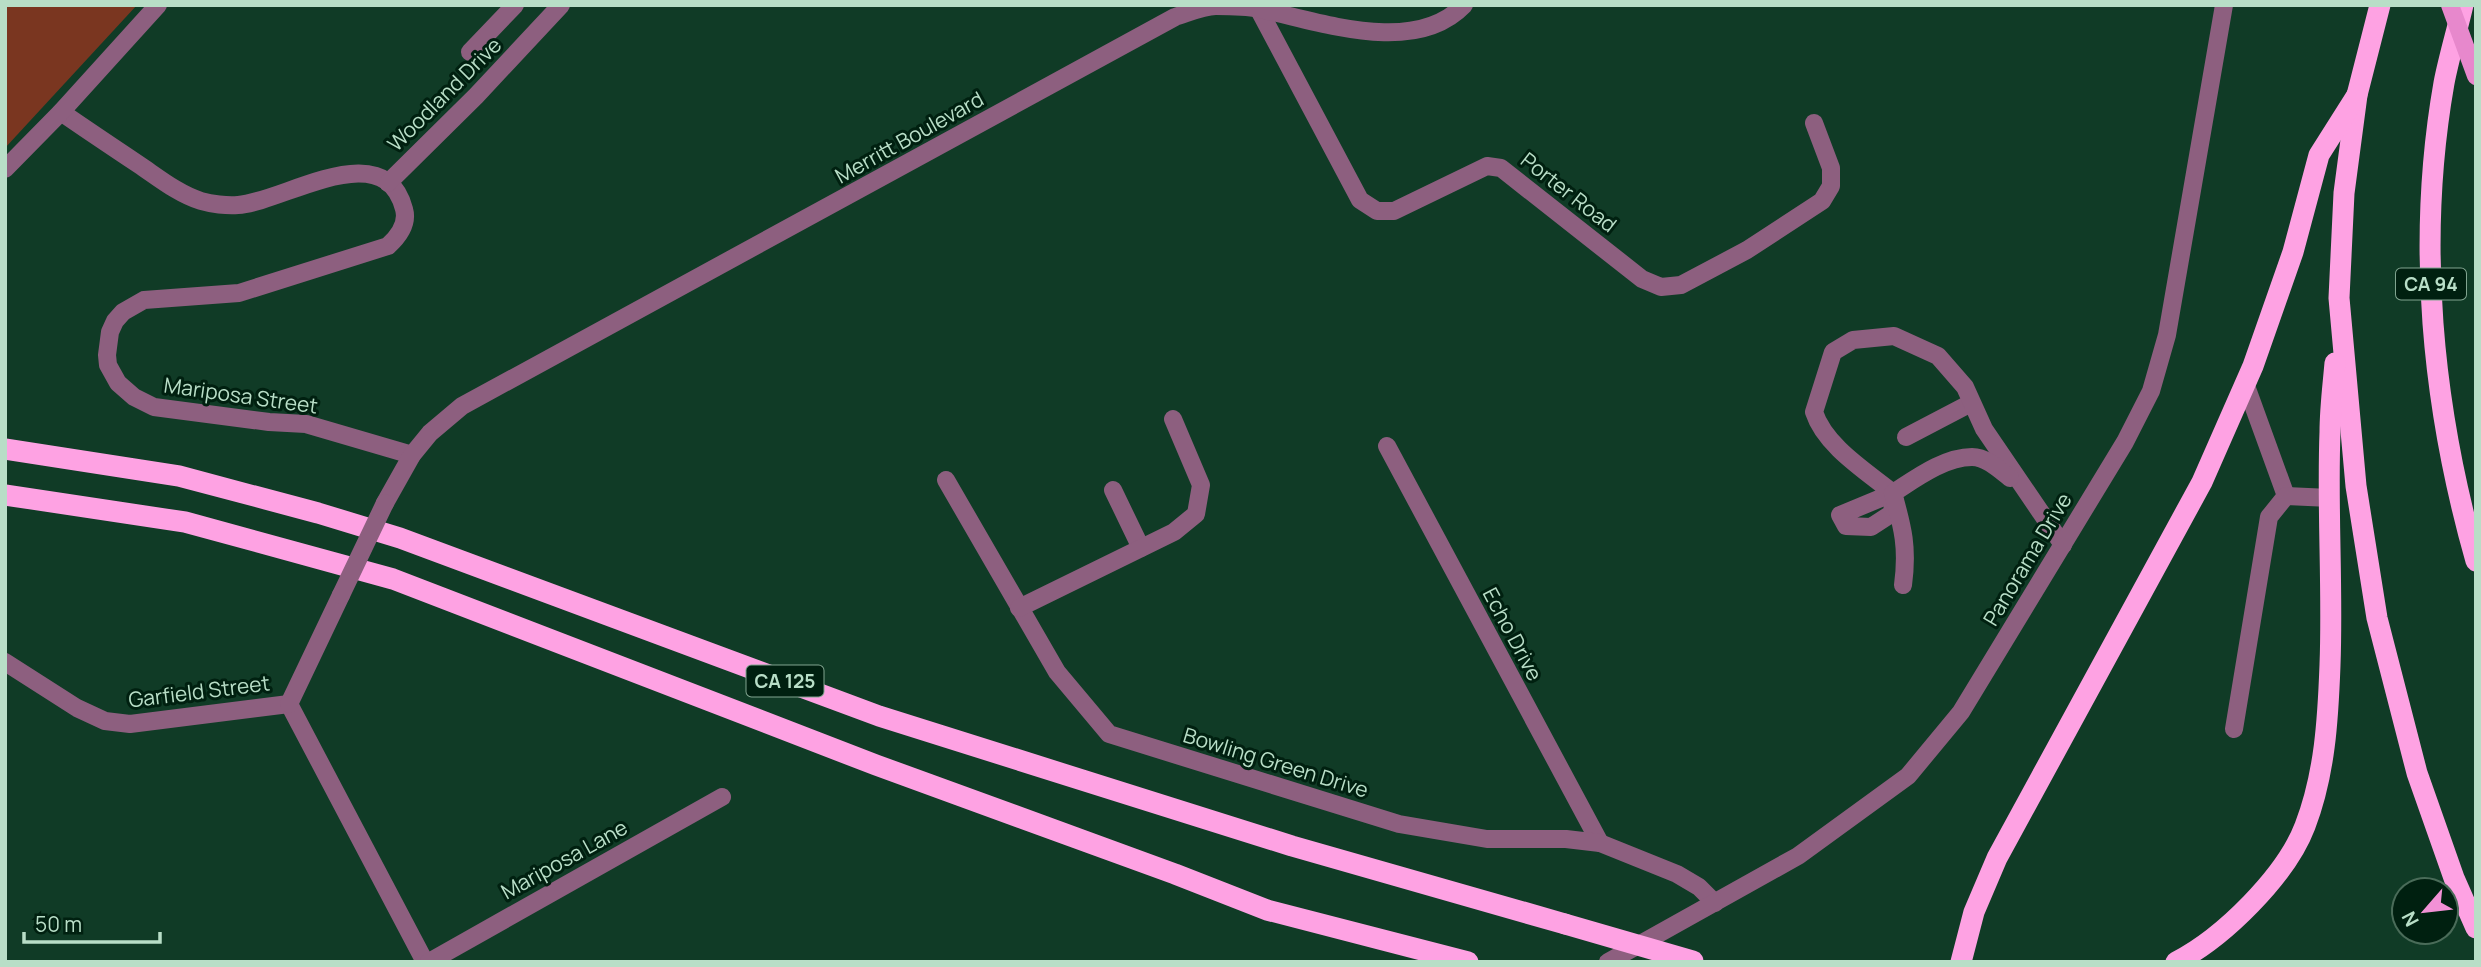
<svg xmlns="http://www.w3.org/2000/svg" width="2481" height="967" font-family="Manrope,sans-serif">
  <rect width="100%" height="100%" fill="#103b26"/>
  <polygon fill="#7a3620" points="5,5 137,5 5,148"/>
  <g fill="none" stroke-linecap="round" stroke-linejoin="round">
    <g stroke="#8d5f7f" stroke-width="18">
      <polyline points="1258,8 1360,200 1377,211 1394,211 1487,166 1501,168 1642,279 1661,287 1681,285 1747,250 1822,201 1831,186 1831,168 1814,123"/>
      <polyline points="470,52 515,5"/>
      <path d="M 61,112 C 87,130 114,148 141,166 C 160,179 179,194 201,201 C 211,204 227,206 238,205 C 284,202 384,133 404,209 C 408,223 399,236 388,246 L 239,293 L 144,300 L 123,312 L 115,321 L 110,332 L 107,355 L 108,365 L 118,383 L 134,397 L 154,407 L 269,422 L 306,424 L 412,455"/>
      <polyline points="5,169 61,112 158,5"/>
      <polyline points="388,183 476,96 561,5"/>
      <polyline points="2245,383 2286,496"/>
      <polyline points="1906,437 1971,403"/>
      <polyline points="1387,446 1600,843"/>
      <polyline points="946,480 1057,672 1109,734 1399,824 1487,839 1566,839 1600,843 1677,874 1699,887 1715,903"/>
      <polyline points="1113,490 1141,548"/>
      <path d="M 1895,501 L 1891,514 L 1871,527 L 1846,526 L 1840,515 L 1893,493 C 1866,471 1825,446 1814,412 L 1833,352 L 1853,340 L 1894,336 L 1938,356 L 1965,387 L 1984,429 L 2063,545"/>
      <path d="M 385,503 L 412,455 L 430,433 L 462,406 L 1175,17 C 1188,13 1203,6 1216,6 C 1230,6 1246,6 1259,9 C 1319,21 1414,57 1464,5"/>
      <path d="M 1903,585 C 1908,548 1903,528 1893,493 C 1915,479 1944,457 1972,457 C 1986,457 1999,469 2010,478"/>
      <polyline points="1019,608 1174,532 1196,514 1201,485 1173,419"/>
      <polyline points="5,662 77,708 105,721 130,724 289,704"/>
      <polyline points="289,704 425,962"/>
      <polyline points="289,704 341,595"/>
      <polyline points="2234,729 2269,517 2286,496 2330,498"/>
      <polyline points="429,962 722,797"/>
      <polyline points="1608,962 1798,856 1908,776 1961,712 2125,442 2151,391 2167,335 2224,5"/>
    </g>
    <g stroke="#fea2e3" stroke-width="21">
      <polyline points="2380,5 2357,95 2344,193 2339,298 2356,486 2377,618 2417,773 2454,878 2476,928"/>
      <path d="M 2463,5 C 2457,31 2449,57 2444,83 C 2416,242 2432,406 2476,561"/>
      <polyline points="5,449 179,476 318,513 400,538 879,716 1292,846 1565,924"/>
      <polyline points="5,495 185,522 393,579 876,765 1175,874 1267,910 1468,962"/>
      <polyline points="1961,962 1974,912 1997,858 2202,482 2253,366 2293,252 2319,155 2357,95"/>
      <path d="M 2176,962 C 2223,938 2286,876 2305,826 C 2325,774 2328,719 2330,665 C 2333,587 2327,509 2330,432 C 2330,409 2333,386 2335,363"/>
    </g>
    <polyline stroke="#8d5f7f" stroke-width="18" points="341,595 385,503"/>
    <polyline stroke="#e788cc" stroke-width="18" points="2450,5 2476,76"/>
    <polyline stroke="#fea2e3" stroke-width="21" points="1565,924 1693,961"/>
  </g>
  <g text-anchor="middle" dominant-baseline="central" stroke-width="6" stroke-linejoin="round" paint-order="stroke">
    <g fill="#002010" stroke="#81a590" stroke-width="2">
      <rect x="2396" y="268.5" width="70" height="31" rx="5"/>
      <rect x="746.5" y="665.5" width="77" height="31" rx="5"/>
    </g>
    <g font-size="19" font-weight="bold" fill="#b8dec7">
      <text x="2431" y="284">CA 94</text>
      <text x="785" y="681">CA 125</text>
    </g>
    <g font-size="21" fill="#b8dec7" stroke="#002010">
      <text transform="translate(444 94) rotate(-45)">Woodland Drive</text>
      <text transform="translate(909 137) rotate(-29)">Merritt Boulevard</text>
      <text transform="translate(1569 192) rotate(38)">Porter Road</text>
      <text transform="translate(241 395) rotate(8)">Mariposa Street</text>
      <text transform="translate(2027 559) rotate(-59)">Panorama Drive</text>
      <text transform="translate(1513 634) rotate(62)">Echo Drive</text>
      <text transform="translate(199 691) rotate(-7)">Garfield Street</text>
      <text transform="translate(1276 762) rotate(17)">Bowling Green Drive</text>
      <text transform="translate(564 859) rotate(-29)">Mariposa Lane</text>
    </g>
  </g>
  <rect width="2481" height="967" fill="none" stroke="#b8dec7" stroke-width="14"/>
  <g transform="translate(2425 911) rotate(242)"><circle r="33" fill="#002010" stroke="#4a6c59" stroke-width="2"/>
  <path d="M0-5L12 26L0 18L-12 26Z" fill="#f291d6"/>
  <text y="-10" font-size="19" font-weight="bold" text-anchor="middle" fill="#b8dec7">N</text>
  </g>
  <path d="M24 932v10h136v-10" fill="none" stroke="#b8dec7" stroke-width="3.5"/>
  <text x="35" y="932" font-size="21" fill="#b8dec7" stroke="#002010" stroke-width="5" paint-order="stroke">50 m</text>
</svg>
